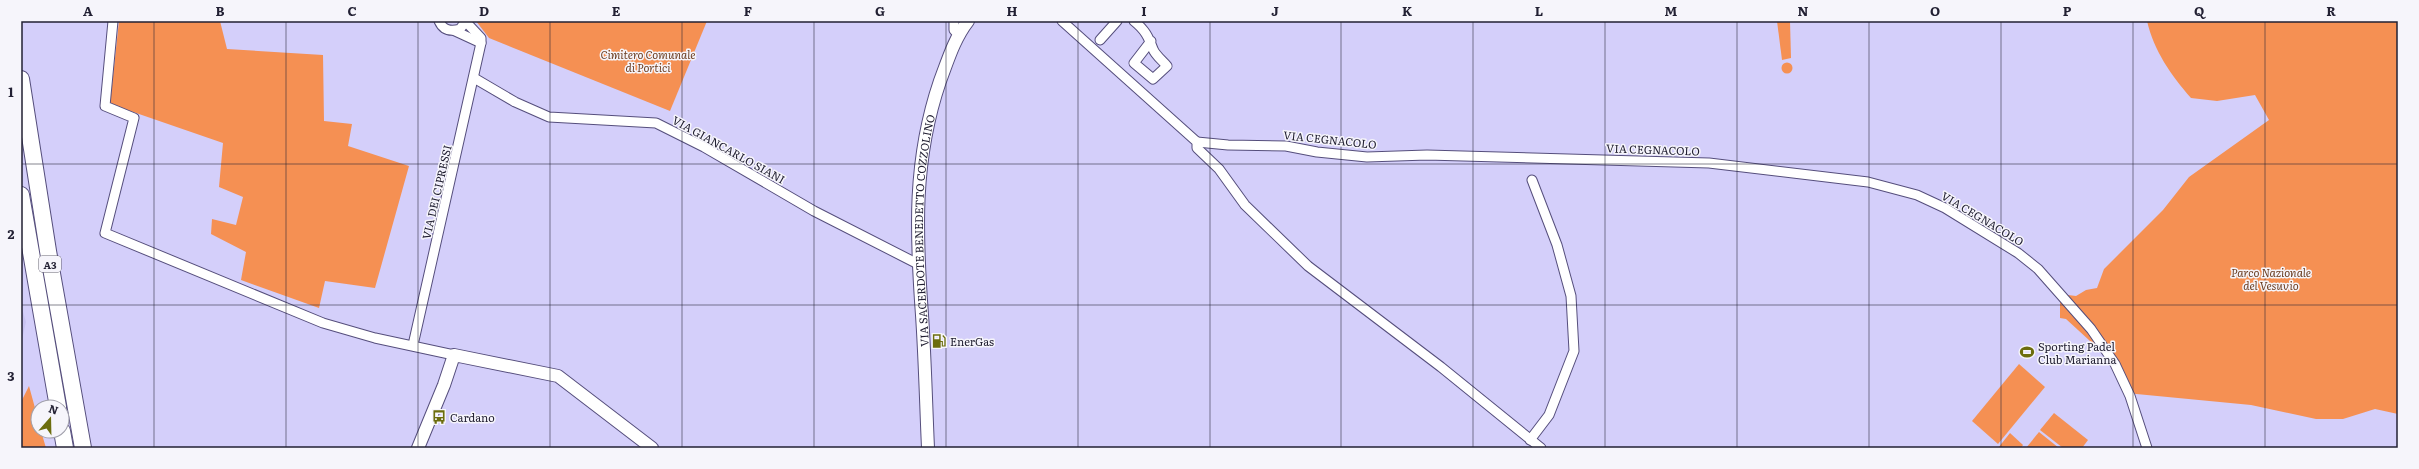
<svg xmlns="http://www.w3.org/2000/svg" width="2419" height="469" font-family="Literata,serif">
  <rect width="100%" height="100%" fill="#d4cffa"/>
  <polygon fill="#c8c2f1" points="21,305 26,322 21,344"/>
  <g fill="#f59053">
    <polygon points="119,21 220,21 227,49 323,55 324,121 352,124 348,146 409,166 375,288 325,281 319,308 241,280 246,252 211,234 212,219 236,225 243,197 219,187 223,143 110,104"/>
    <polygon points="476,21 707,21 670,111 489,38"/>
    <polygon points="1777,21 1790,21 1791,58 1782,60"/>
    <path d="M 2147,21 L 2398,21 L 2398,414 L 2375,409 L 2343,419 L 2316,419 L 2251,405 L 2126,393 L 2107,352 L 2090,341 L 2066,319 L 2060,318 L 2060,294 L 2076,296 L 2086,290 L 2097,288 L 2104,269 L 2163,210 L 2189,177 L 2269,120 L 2255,95 L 2217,101 L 2191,98 C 2171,75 2154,51 2147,21 Z"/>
    <circle cx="1787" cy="68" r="5.5"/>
    <polygon points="2019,364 2045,387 1998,444 1972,421"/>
    <polygon points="29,386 38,419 38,431 41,431 46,448 21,448 21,402"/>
    <polygon points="2054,413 2088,440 2082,448 2063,448 2040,430"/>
    <polygon points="2039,432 2059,448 2026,448"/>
    <polygon points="2010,433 2023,445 2021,448 1998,448"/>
  </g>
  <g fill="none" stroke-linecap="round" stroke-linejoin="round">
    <defs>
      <g id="street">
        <polyline points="113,21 105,106 134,118 105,233 323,323 375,338 454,355"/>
        <path d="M 439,21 C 443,30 450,32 460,29 L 466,21"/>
        <polyline points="954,21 954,30 958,34"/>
        <polyline points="1062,21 1197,142 1197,148 1219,169 1245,205 1308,266 1441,367 1541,448"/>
        <path d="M 1134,21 C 1145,30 1148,36 1153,49 C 1155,55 1163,61 1167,66 L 1153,79 L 1134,63 L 1151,41"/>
        <polyline points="455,31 481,43"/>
        <polyline points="1100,40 1117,21"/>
        <polyline points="474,78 515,102 549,117 656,123 704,147 814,211 918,264"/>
        <polyline points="1197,142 1228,145 1286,146 1317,152 1367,157 1427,155 1709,163 1868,182 1917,195 1945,208 2018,253 2038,269 2091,329 2115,364 2130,396 2147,448"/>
        <polyline points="413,345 481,43 481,38 466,22"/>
        <polyline points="1530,440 1549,415 1574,351 1571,296 1557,245 1532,180"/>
      </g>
      <g id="secondary">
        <polyline points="418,448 444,385 454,355 558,376 652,448"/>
        <path id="s1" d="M 928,448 C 926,404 925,359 922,315 C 916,233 913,160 940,81 C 948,60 954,39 968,21"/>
      </g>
      <g id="highway">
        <polyline points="21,79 48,251 83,448"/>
        <polyline points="21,195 58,407"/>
        <polyline points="62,431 65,448"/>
      </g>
    </defs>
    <use href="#street" stroke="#554e7c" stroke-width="11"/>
    <use href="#secondary" stroke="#554e7c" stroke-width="14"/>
    <use href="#highway" stroke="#554e7c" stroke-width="18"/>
    <use href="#street" stroke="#fff" stroke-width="9"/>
    <use href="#secondary" stroke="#fff" stroke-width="12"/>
    <use href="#highway" stroke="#fff" stroke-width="16"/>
  </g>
  <path fill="none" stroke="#222033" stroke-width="1" stroke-opacity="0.55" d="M 154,21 L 154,448M 286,21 L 286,448M 418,21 L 418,448M 550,21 L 550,448M 682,21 L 682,448M 814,21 L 814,448M 946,21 L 946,448M 1078,21 L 1078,448M 1210,21 L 1210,448M 1341,21 L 1341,448M 1473,21 L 1473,448M 1605,21 L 1605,448M 1737,21 L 1737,448M 1869,21 L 1869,448M 2001,21 L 2001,448M 2133,21 L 2133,448M 2265,21 L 2265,448M 21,164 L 2398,164M 21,305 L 2398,305"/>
  <defs>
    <symbol id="fuel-bare" viewBox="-9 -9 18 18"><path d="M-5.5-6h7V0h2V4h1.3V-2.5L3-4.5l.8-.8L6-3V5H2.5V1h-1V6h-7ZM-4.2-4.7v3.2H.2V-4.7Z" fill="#6c6d0e" stroke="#f6f5fb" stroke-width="2.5" paint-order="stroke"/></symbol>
    <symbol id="stadium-bare" viewBox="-9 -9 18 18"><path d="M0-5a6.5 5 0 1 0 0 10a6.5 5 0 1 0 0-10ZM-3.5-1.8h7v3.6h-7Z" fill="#6c6d0e" stroke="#f6f5fb" stroke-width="2.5" paint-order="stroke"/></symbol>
    <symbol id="bus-bare" viewBox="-9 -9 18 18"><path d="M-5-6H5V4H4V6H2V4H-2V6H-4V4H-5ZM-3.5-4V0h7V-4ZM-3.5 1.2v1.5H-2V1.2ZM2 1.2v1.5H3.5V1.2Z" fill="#6c6d0e" stroke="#f6f5fb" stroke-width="2.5" paint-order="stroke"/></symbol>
  </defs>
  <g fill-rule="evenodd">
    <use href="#fuel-bare" x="929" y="331" width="20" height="20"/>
    <use href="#stadium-bare" x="2017" y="342" width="20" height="20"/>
    <use href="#bus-bare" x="429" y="407" width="20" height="20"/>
  </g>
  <g text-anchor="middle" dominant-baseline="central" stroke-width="3" stroke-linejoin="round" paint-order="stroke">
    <rect fill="#f6f5fb" stroke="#62606f" stroke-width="1" x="39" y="256" width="22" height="16" rx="3"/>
    <g font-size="10" font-weight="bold" fill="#222033">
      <text x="50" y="264">A3</text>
    </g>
    <g font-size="11" font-style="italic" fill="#6c3e22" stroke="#f6f5fb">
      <text x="648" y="54">Cimitero Comunale<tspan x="648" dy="13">di Portici</tspan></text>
      <text x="2271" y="272">Parco Nazionale<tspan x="2271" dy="13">del Vesuvio</tspan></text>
    </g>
    <g font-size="11" fill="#222033" stroke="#f6f5fb">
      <text transform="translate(1330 139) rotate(6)">VIA CEGNACOLO</text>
      <text transform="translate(729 149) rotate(29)">VIA GIANCARLO SIANI</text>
      <text transform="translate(1653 149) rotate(2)">VIA CEGNACOLO</text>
      <text transform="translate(436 192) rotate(-77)">VIA DEI CIPRESSI</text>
      <text transform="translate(1983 218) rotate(31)">VIA CEGNACOLO</text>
      <text stroke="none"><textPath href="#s1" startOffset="218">VIA SACERDOTE BENEDETTO COZZOLINO</textPath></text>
    </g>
    <g font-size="11" fill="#222033" stroke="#f6f5fb" text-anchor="start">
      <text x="950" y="341">EnerGas</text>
      <text x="2038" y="346">Sporting Padel<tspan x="2038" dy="13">Club Marianna</tspan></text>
      <text x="450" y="417">Cardano</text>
    </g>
  </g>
  <rect width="2419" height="469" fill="none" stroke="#f6f5fb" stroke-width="44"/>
  <g transform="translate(50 419) rotate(20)"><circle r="19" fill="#f6f5fb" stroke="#a1a0ab"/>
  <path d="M0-3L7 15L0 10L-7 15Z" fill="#6c6d0e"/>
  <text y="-6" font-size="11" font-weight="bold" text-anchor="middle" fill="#222033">N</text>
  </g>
  <rect x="22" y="22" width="2375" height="425" fill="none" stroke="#222033" stroke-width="1.5"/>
  <g font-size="13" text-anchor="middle" font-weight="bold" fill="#222033">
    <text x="88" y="16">A</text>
    <text x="220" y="16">B</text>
    <text x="352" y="16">C</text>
    <text x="484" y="16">D</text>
    <text x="616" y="16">E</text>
    <text x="748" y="16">F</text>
    <text x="880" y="16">G</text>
    <text x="1012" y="16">H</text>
    <text x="1144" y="16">I</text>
    <text x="1275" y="16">J</text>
    <text x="1407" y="16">K</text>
    <text x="1539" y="16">L</text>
    <text x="1671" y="16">M</text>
    <text x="1803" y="16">N</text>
    <text x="1935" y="16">O</text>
    <text x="2067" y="16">P</text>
    <text x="2199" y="16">Q</text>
    <text x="2331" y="16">R</text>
    <text x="11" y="97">1</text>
    <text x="11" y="239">2</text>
    <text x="11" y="381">3</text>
  </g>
</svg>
